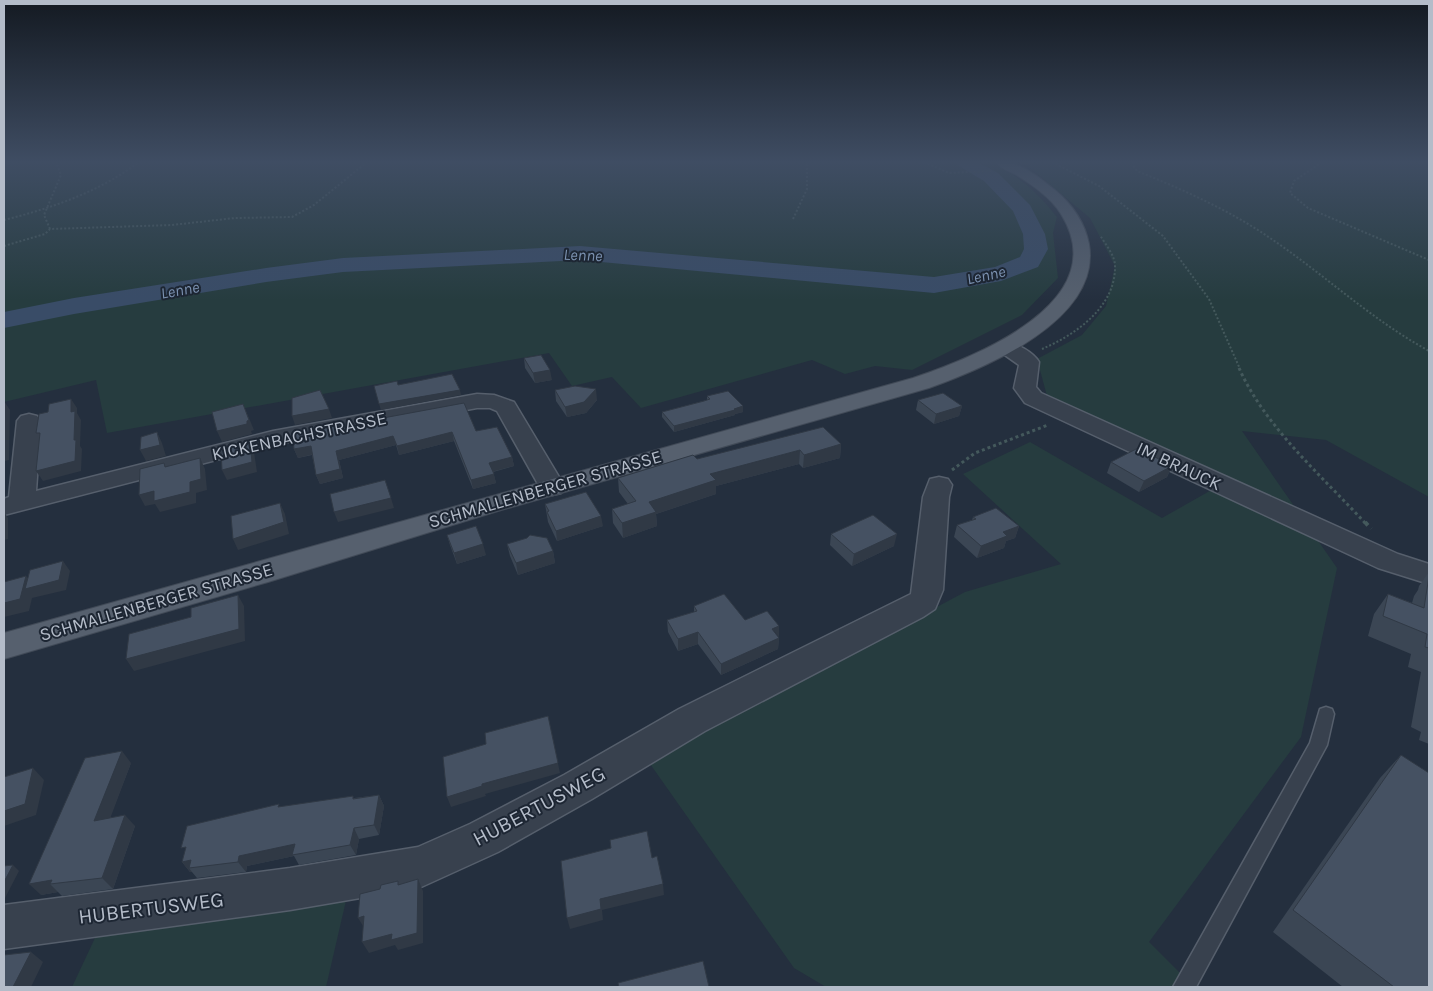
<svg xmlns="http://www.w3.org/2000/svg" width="1433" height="991" font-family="Karla,sans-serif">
  <rect width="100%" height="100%" fill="#242f3e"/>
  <g fill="#263c3f">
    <path d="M 4,162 L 991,162 C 1019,176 1038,193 1057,217 L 1053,233 L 1058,278 L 1022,315 L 912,370 L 875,366 L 845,374 L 812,360 L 641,408 L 612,377 L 572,386 L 549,353 L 107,433 L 96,380 L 4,402 Z"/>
    <polygon points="1023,162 1429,162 1429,497 1326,440 1242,431 1337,568 1301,737 1149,942 1194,987 826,987 794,968 648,761 965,592 1061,564 963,474 1030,442 1162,518 1215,488 1047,396 1037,359 1082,335 1106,306 1115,266 1090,218"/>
    <polygon points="348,892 326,987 72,987 102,923"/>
  </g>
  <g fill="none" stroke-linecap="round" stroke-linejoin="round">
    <polygon fill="#394c67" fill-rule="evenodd" points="956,162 977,162 998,173 1030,205 1045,234 1048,249 1038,267 1001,281 934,293 580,260 343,272 266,282 74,314 4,328 4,312 74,298 266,268 343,258 580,246 934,277 995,267 1020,257 1024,249 1023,234 1013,211 984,181 959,166"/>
    <defs>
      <polygon id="service" points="1326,707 1332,709 1334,714 1327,745 1196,987 1173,987 1310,743 1320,709"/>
      <g id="minor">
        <path d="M 1006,341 C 1017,344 1033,352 1039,362 L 1036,387 L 1041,393 L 1398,554 L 1429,564 L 1429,584 L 1378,568 L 1025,403 L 1014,388 L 1019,365 L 999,351 L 996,347 L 999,343 Z"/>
        <polygon points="477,394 494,395 514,402 565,487 561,493 552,495 543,493 497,411 490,408 477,408 274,445 4,515 4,499 9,497 17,421 21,416 29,414 37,416 41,421 36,491 273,431"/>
        <polygon points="939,477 948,479 952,485 949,497 943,590 935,609 923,617 705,731 592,799 498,852 419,888 290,910 4,949 4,905 290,868 418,847 470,824 564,775 679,709 911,594 923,497 930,479"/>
      </g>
      <path id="primary" d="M 996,162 C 1017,159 1039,177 1055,190 C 1072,204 1085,223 1089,244 C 1102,320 985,368 929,388 L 498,511 L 268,582 L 4,659 L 4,633 L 913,378 C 975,357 1116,302 1061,214 C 1051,197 1031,184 1015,174 C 1008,171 1000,168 996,162 Z"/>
    </defs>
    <use href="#service" stroke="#565f6c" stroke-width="3"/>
    <use href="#minor" stroke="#565f6c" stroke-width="3"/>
    <use href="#primary" stroke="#414a57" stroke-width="2"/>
    <g stroke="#44595c" stroke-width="2" stroke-dasharray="2 2" stroke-linecap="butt">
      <polyline points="924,162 949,173 991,171"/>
      <polyline points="1052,162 1099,186 1163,236 1209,299 1240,369"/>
      <path d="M 1134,162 L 1133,165 L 1137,171 C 1184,190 1231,211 1273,240 C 1326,276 1372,320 1429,351"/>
      <polyline points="1322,162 1294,181 1290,193 1308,208 1429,260"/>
      <polyline points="4,165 14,162"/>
      <polyline points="793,219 807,189 807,164 812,162"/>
      <path d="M 4,220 C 52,208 99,192 139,162"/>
      <polyline points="50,229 44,215 61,175 56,162"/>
      <polyline points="4,246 45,234 50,229 172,225 235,218 292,217 314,205 367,162"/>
      <path d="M 1042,349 C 1075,335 1116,307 1115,266 C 1115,255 1105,244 1100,235"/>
    </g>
    <g stroke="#44595c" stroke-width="3" stroke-dasharray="3 3" stroke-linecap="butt">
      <path d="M 1239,368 C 1265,427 1323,477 1366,524"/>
      <polyline points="952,470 975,453 1048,425"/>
    </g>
    <polyline stroke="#44595c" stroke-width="4" stroke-dasharray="4.5 4.5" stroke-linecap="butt" points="1365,522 1371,529"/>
    <use href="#service" fill="#38414e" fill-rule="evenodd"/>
    <use href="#minor" fill="#38414e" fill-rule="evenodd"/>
    <use href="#primary" fill="#56606e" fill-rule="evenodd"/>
  </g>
  <g fill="#3b4654">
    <polygon points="524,358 552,380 535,383 525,368"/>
    <polygon points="555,390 597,400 586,413 567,417 556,401"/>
    <polygon points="707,396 743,412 735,414 735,415 674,432 662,417 662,412 707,400"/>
    <polygon points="918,400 962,406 959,416 934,424 916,410"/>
    <polygon points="338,431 476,431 512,457 514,466 493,472 496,483 473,489 454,441 399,455 396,445 339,460 343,478 320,484 316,475 312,455 298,458 294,449"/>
    <polygon points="841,444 840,458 803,468 799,464 716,486 716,494 656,514 657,526 623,538 613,523 612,509 628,504 619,492 618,478 697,459"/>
    <polygon points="1111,462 1172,466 1167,477 1139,492 1107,473"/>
    <polygon points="545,504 603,526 557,541 548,522"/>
    <polygon points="973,517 1019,526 1015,538 1006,541 1004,548 977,558 954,537 957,525 972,520"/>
    <polygon points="831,534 894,546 852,566 830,545"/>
    <polygon points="447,535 486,555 457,564 450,545"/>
    <polygon points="507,544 553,551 555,563 518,575 510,556"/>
    <polygon points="1429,572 1429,744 1419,740 1421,732 1411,727 1421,672 1408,667 1411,654 1368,636 1374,614 1388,594 1412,603 1414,596 1418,590 1419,586"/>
    <polygon points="694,606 779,637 778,649 721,675 698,644 678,651 668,632 667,620 694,612"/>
    <polygon points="1401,755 1429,987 1343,987 1273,932 1380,778"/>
    <polygon points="131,763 110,817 135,826 113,889 62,896 58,892 41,895"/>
    <polygon points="379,795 384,806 379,835 359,839 356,855 299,865 294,856 247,866 246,872 197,878 192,872 190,872 182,862 281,807"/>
  </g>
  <g fill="#303945">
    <polygon points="550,370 552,380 535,383 533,373"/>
    <polygon points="596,389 597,400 586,413 567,417 565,407"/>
    <polygon points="460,390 461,395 381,410 379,404"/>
    <polygon points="71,399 77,408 77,413 81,420 80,446 82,449 81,471 43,481 36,471 71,412"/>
    <polygon points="4,401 10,410 9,460 5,461 4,466"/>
    <polygon points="243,404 254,430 251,431 252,434 222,442 217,431"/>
    <polygon points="743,406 743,412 735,414 735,415 674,432 674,426"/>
    <polygon points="962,406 959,416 934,424 936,414"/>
    <polygon points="329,409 332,418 295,425 292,416"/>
    <polygon points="157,432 162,443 166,456 146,461 140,450"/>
    <polygon points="452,432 454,441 399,455 397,446"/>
    <polygon points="393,436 396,445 339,460 343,478 320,484 316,475 336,451"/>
    <polygon points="250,442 254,452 257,472 227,480 222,470"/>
    <polygon points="841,444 840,458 803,468 804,455"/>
    <polygon points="311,446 314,454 298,458 294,449"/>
    <polygon points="800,450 799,464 716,486 716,494 656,514 657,526 623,538 622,523 649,502 710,474"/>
    <polygon points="512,457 514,466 491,472 489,463"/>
    <polygon points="200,458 205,469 207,490 196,493 196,503 160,512 155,504 145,506 139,495 190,482"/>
    <polygon points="1172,466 1167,477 1139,492 1144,481"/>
    <polygon points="494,474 496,483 473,489 471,480"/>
    <polygon points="391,498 394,508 338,522 334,512"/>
    <polygon points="280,503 285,514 289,534 238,550 233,539"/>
    <polygon points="4,512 8,518 8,539 4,540"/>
    <polygon points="601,516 603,526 557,541 556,531"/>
    <polygon points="1019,526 1015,538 1006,541 1004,548 977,558 981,546 1003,532"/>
    <polygon points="897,534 894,546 852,566 854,554"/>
    <polygon points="483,544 486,555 457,564 454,553"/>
    <polygon points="553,551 555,563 518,575 516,563"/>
    <polygon points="63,561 70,571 66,590 32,598 29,611 4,617 4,603 26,576 34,586"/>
    <polygon points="238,595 244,606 245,641 134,671 126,659"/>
    <polygon points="779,626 779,637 772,629"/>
    <polygon points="698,632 698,644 678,651 678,639"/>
    <polygon points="779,638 778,649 721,675 721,664"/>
    <polygon points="548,716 560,773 485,794 486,796 451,807 447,797 482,784"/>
    <polygon points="122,751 131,763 105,832 94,821"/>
    <polygon points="33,768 44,780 36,815 4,826 4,811"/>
    <polygon points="379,795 384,806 379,835 374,825"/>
    <polygon points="125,815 135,826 113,889 102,878"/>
    <polygon points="354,828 359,839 356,855 350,845"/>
    <polygon points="295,844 292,855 294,856 247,866 246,872 238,862 239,856"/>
    <polygon points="191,860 189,868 192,872 190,872 182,862"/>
    <polygon points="13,865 19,871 4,900 4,882"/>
    <polygon points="418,879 423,891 423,943 398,950 395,945 369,953 362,942"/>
    <polygon points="52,880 50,884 58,892 41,895 29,884"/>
    <polygon points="663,884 664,895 602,910 603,920 570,929 567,918 600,899"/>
    <polygon points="364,916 365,929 358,918"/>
    <polygon points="31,952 43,962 31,987 13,987"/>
  </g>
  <g fill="#455162" stroke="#303945">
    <polygon points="541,355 550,370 533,373 524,358"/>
    <polygon points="452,374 460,390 379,404 374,386 397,381 398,385"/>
    <polygon points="575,386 596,389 584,402 565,407 555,390"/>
    <polygon points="320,390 329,409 292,416 292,398"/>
    <polygon points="728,391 743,406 734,409 735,410 674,426 662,412 704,401 710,399 707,396"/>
    <polygon points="943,393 962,406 936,414 918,400"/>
    <polygon points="71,399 71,412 75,411 74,440 76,440 75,461 36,471 40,433 36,433 39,414 48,412 49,404"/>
    <polygon points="464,403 476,431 497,427 512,457 489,463 494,474 471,480 452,432 397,446 393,436 336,451 340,469 316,475 311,446 294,449 293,434 336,426 338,431 383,420 383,418"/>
    <polygon points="243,404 249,420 247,421 247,424 217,431 212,412"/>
    <polygon points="823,427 841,444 804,455 800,450 710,474 716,480 649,502 656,512 622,523 612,509 636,501 618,478 693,455 697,459"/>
    <polygon points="157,432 160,445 140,450 141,437"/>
    <polygon points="250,442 252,462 222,470 221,449"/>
    <polygon points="1138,448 1172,466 1144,481 1111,462"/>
    <polygon points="200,458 201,479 190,482 190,492 154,501 154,491 139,495 140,469 164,463 165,467"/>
    <polygon points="385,480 391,498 334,512 330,494"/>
    <polygon points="586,492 601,516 556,531 547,512 549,511 545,504"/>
    <polygon points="280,503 284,522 233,539 231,516"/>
    <polygon points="996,508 1019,526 1003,532 1007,536 981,546 957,525 976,519 973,517"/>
    <polygon points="873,515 897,534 854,554 831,534"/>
    <polygon points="476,526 483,544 454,553 447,535"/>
    <polygon points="530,535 547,538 553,551 516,563 507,544 527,538"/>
    <polygon points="63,561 59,580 25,589 30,570"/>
    <polygon points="26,576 20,599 4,603 4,582"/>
    <polygon points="1429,576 1429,648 1425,647 1427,634 1383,616 1388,594 1424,608"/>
    <polygon points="724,594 745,620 767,611 779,626 772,629 779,638 721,664 698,632 678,639 667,620 697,611 694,606"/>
    <polygon points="238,595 239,629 126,659 129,634 191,617 191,608"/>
    <polygon points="548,716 558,763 482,784 482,786 447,797 443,757 486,744 485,733"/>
    <polygon points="122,751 94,821 125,815 102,878 50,884 52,880 29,884 85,758"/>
    <polygon points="1401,755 1429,773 1429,987 1394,987 1293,910"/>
    <polygon points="33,768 25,804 4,811 4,777"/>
    <polygon points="379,795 374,825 354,828 350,845 292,855 295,844 239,856 238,862 189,868 191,860 182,862 186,847 181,848 187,826 279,804 278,807 353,796 353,799"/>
    <polygon points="647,831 652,858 657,856 663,884 600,899 601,909 567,918 561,861 611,848 610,840"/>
    <polygon points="13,865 4,882 4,866"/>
    <polygon points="418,879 417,933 391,940 392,934 362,942 364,916 358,918 360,894 380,889 381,885 398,881 398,885"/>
    <polygon points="31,952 13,987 4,987 4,955"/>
    <polygon points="703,961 709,987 619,987 618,983"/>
  </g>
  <linearGradient id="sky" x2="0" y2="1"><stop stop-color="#141a22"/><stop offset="0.54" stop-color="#3f4d63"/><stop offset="1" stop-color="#3f4d63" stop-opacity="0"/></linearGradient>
  <rect width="1433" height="300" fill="url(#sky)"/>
  <g text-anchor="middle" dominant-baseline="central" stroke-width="4" stroke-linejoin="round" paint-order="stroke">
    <g font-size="16" font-style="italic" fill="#7c92b1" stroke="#1d2633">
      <text transform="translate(583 255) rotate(2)">Lenne</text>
      <text transform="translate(986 275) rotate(-12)">Lenne</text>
      <text transform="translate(180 290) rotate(-10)">Lenne</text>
    </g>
    <g font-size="18" fill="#b4bcc9" stroke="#1d2633">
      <text transform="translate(299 436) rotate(-12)">KICKENBACHSTRASSE</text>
      <text transform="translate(1179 466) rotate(25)">IM BRAUCK</text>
      <text transform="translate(545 489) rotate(-16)">SCHMALLENBERGER STRASSE</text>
      <text transform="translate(156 602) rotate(-16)">SCHMALLENBERGER STRASSE</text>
    </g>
    <g font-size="21" fill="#b4bcc9" stroke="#1d2633">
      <text transform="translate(539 806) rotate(-28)">HUBERTUSWEG</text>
      <text transform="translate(151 908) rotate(-7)">HUBERTUSWEG</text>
    </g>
  </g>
  <rect width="1433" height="991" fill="none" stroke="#b4bcc9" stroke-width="10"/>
</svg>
